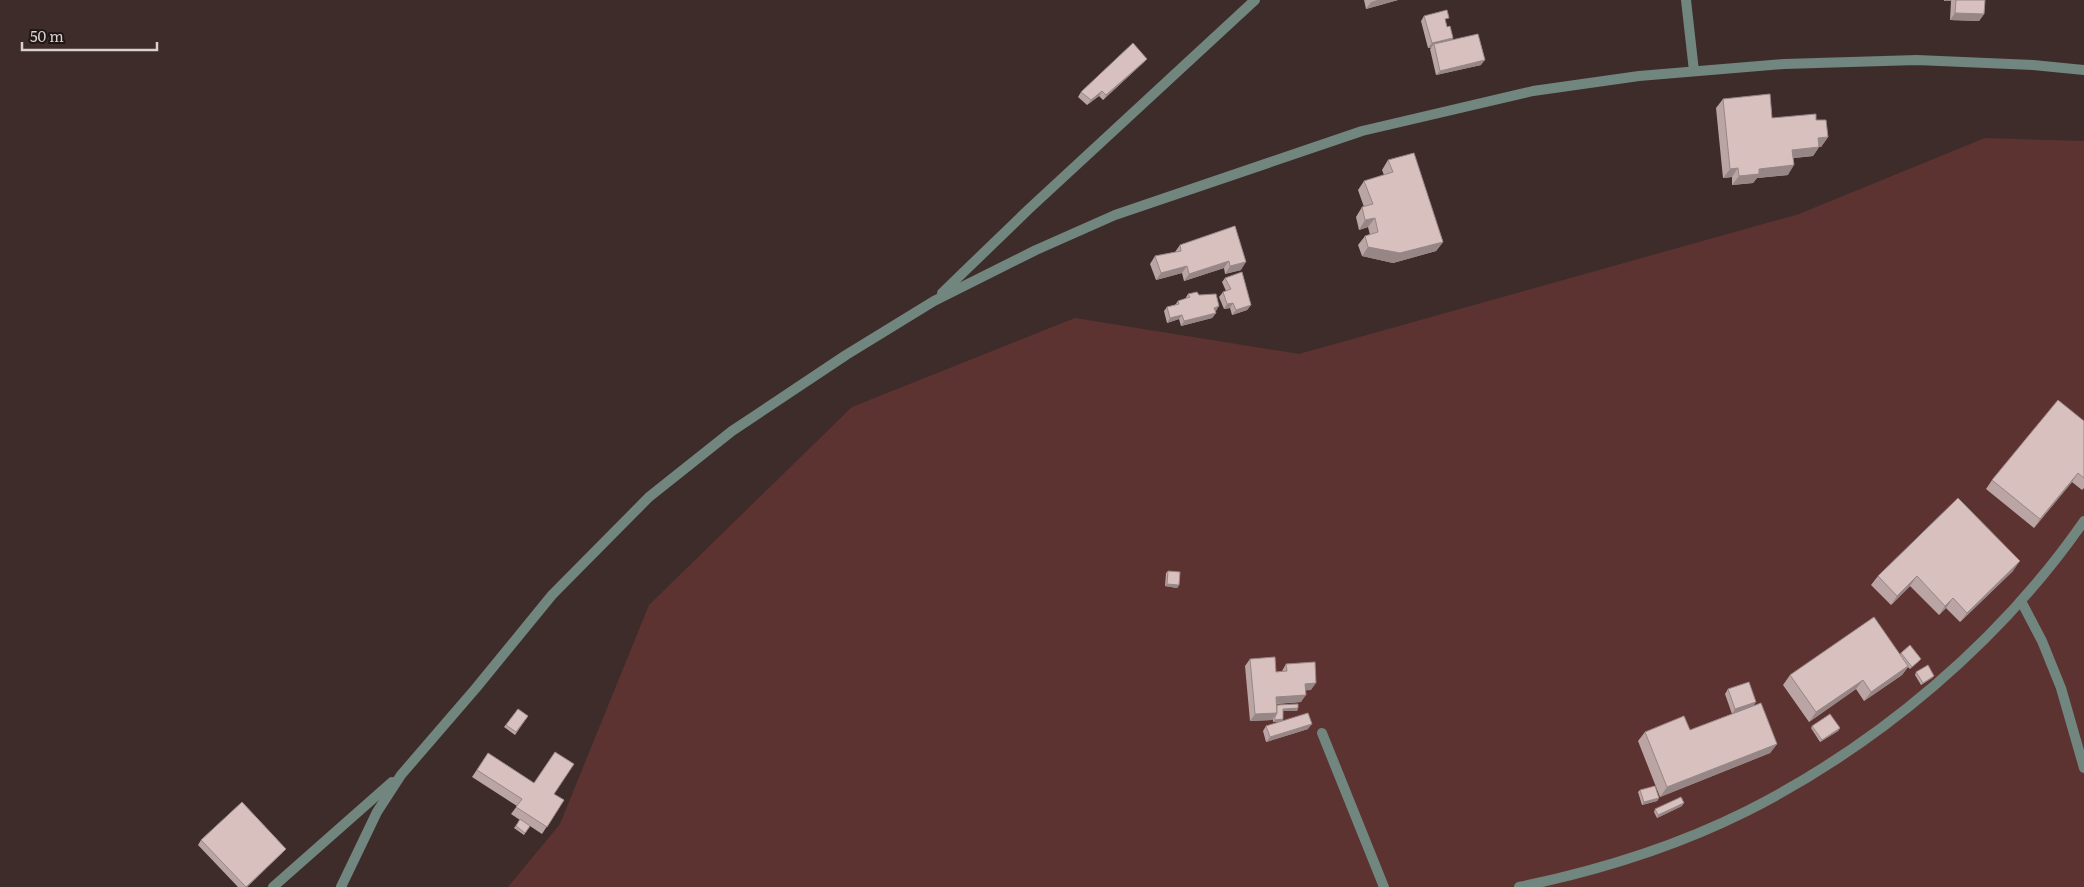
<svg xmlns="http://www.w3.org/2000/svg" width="2084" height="887" font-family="Literata,serif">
  <rect width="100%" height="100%" fill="#3e2c2b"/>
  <polygon fill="#5d3331" points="1985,138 2084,141 2084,887 508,887 560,824 649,605 852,407 1075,318 1299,354 1799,214"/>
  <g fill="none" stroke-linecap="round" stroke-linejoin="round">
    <g stroke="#71867e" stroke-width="10">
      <polyline points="1686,0 1694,71"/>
      <polyline points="942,293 1030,208 1255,0"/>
      <polyline points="2021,601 2042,641 2061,688 2084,768"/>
      <polyline points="1322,733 1384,887"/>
      <polyline points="273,887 392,782"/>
      <polyline points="341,887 377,812 401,775 476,688 552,595 649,497 732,431 846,355 934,301 1036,250 1115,215 1362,131 1533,91 1639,76 1784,64 1917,60 2033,65 2084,70"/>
      <path d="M 1519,887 C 1597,871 1675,847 1747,811 C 1879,744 2000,642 2084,521"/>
    </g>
  </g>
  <g fill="#baa5a4">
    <polygon points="1364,0 1398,0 1366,9"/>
    <polygon points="1944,0 1985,0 1984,14 1979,21 1950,20 1951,1 1944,1"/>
    <polygon points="1424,16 1446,23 1447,27 1453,38 1452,40 1481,65 1436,75 1430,49 1431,48 1428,48 1421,21"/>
    <polygon points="1147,59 1143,63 1103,100 1099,96 1087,105 1078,97 1081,92"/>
    <polygon points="1723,99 1772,118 1816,120 1828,137 1821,147 1819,147 1813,156 1793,158 1788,175 1757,178 1753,183 1732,185 1732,177 1723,178 1716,108"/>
    <polygon points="1388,160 1443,242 1436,251 1393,263 1362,256 1358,245 1365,236 1370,235 1368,227 1359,230 1356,217 1362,207 1364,207 1358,190 1364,181 1384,175 1382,170"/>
    <polygon points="1235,226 1241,270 1225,274 1224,268 1184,281 1182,273 1156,280 1150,264 1155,256 1175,252 1180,245"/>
    <polygon points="1225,278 1251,305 1247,310 1232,315 1230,308 1224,309 1219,297 1223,292 1226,291 1222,282"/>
    <polygon points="1188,294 1199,295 1219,306 1215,311 1216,313 1212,318 1181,326 1179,319 1167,323 1164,311 1167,307 1175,305 1178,301 1185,299"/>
    <polygon points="2084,421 2084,488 2082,490 2072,482 2034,528 1986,489 1992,480"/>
    <polygon points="1168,571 1179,585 1177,588 1165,586 1166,573"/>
    <polygon points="2013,571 1960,622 1946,608 1939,615 1910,586 1891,605 1871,585 1878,576"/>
    <polygon points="1901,653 1921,659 1919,661 1910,669 1908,667 1902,675 1864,701 1856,689 1809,722 1783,685 1790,675 1900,654"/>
    <polygon points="1250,659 1276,672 1282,671 1286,664 1311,690 1306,690 1301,702 1277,704 1277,705 1298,708 1297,711 1283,711 1283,719 1282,722 1308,729 1266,742 1263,731 1266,726 1281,722 1273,722 1273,719 1272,720 1250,721 1245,666"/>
    <polygon points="1916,672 1932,678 1921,685 1915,675"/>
    <polygon points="1728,689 1754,705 1777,744 1770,753 1660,797 1638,741 1645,732 1690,730 1732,714 1725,694"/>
    <polygon points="518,709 528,716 515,735 504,727"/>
    <polygon points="1812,726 1840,728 1838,731 1820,742 1811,728"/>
    <polygon points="488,753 534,783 564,800 542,834 530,826 524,835 514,828 520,820 511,814 517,806 472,777"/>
    <polygon points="1640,790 1659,798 1657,801 1642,805 1638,792"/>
    <polygon points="1682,806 1657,818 1654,812 1655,809"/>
    <polygon points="201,840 282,853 247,887 238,887 198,845"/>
  </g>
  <g fill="#978686">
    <polygon points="1377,0 1398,0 1366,9 1371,2"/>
    <polygon points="1945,0 1952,0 1951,1 1944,1"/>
    <polygon points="1955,13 1984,14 1979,21 1950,20"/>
    <polygon points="1453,38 1450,43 1434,44 1431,48 1428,48 1432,43"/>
    <polygon points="1147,59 1143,63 1103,100 1106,95"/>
    <polygon points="1485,60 1481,65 1436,75 1440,71"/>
    <polygon points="1102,91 1099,96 1087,105 1091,100"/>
    <polygon points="1828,137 1821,147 1812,147 1818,138"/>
    <polygon points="1819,147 1813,156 1786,159 1792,150"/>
    <polygon points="1794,165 1788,175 1757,178 1753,183 1732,185 1739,176 1759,169"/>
    <polygon points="1738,168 1732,177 1723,178 1730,169"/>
    <polygon points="1375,218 1368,227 1359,230 1365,220"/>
    <polygon points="1443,242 1436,251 1393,263 1362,256 1368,247"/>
    <polygon points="1229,261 1224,268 1184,281 1189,274"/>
    <polygon points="1246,262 1241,270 1225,274 1230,266"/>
    <polygon points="1187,266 1182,273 1156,280 1161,273"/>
    <polygon points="1233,303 1230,308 1224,309 1227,304"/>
    <polygon points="1251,305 1247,310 1232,315 1236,310"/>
    <polygon points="1219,306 1216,311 1211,312 1214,308"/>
    <polygon points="1216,313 1212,318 1181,326 1184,321"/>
    <polygon points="1182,315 1179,319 1167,323 1170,318"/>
    <polygon points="2078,473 2072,482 2034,528 2040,519"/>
    <polygon points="2020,561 2013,571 1960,622 1967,613"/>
    <polygon points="1917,576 1910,586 1891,605 1897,596"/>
    <polygon points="1167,584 1179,585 1177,588 1165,586"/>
    <polygon points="1953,598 1946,608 1939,615 1945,606"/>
    <polygon points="1908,666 1902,675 1864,701 1871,692"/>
    <polygon points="1934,676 1932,678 1921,685 1923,683"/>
    <polygon points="1863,680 1856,689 1809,722 1816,712"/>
    <polygon points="1316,683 1311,690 1300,691 1305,684"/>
    <polygon points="1306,695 1301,702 1271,704 1276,697"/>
    <polygon points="1756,702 1753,707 1732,714 1735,709"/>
    <polygon points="1298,708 1297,711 1281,711 1283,709"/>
    <polygon points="1277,713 1272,720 1250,721 1255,714"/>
    <polygon points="1283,719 1282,722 1273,722 1275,720"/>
    <polygon points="1312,724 1308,729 1266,742 1270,737"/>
    <polygon points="1840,728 1838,731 1820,742 1822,740"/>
    <polygon points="1777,744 1770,753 1660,797 1667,787"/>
    <polygon points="1659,798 1657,801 1642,805 1644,802"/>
    <polygon points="1684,803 1682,806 1657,818 1658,815"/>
    <polygon points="286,849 282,853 247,887 246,887"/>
  </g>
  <g fill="#d8c0bf" stroke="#978686">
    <polygon points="1956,0 1985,0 1984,14 1955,13"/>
    <polygon points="1447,10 1449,18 1445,19 1447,27 1450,26 1453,38 1432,43 1424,16"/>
    <polygon points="1478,34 1485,60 1440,71 1434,44"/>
    <polygon points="1133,43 1147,59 1106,95 1102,91 1091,100 1081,92"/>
    <polygon points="1770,94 1772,118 1816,114 1816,120 1826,120 1828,137 1818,138 1819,147 1792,150 1794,165 1759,169 1759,174 1739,176 1738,168 1730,169 1723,99"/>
    <polygon points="1414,153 1443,242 1400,253 1368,247 1365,236 1378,232 1375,218 1365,220 1362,207 1373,204 1364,181 1393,172 1388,160"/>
    <polygon points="1235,226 1246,262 1230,266 1229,261 1189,274 1187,266 1161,273 1155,256 1181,251 1180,245"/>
    <polygon points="1242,272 1251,305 1236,310 1233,303 1227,304 1223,292 1231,289 1225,278"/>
    <polygon points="1197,292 1199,295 1216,294 1219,306 1214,308 1216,313 1184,321 1182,315 1170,318 1167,307 1179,304 1178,301 1190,297 1188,294"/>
    <polygon points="2058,400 2084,421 2084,478 2078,473 2040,519 1992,480"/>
    <polygon points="1958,498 2020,561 1967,613 1953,598 1945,606 1917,576 1897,596 1878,576"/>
    <polygon points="1168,571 1180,572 1179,585 1167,584"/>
    <polygon points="1874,617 1908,666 1871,692 1863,680 1816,712 1790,675"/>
    <polygon points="1910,645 1921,659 1912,667 1901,653"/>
    <polygon points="1275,657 1276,672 1287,671 1286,664 1315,662 1316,683 1305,684 1306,695 1276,697 1277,713 1255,714 1250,659"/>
    <polygon points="1928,665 1934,676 1923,683 1916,672"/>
    <polygon points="1749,682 1756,702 1735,709 1728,689"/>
    <polygon points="1761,703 1777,744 1667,787 1645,732 1684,716 1690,730"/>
    <polygon points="1298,704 1298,708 1283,709 1283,719 1275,720 1275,717 1277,713 1277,705"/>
    <polygon points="518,709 528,716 516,732 506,725"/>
    <polygon points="1308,713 1312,724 1270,737 1266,726"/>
    <polygon points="1830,714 1840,728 1822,740 1812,726"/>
    <polygon points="555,752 574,764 554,794 564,800 547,827 516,807 522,799 477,770 488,753 534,783"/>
    <polygon points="1655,786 1659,798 1644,802 1640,790"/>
    <polygon points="1681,797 1684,803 1658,815 1655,809"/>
    <polygon points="242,802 286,849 246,887 201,840"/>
    <polygon points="520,819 530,826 525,833 516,826"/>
  </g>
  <path d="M22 42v8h135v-8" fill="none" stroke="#dcd0cf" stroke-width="2.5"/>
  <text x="30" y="42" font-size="15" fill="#dcd0cf" stroke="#1f1716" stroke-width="4" paint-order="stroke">50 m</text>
</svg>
